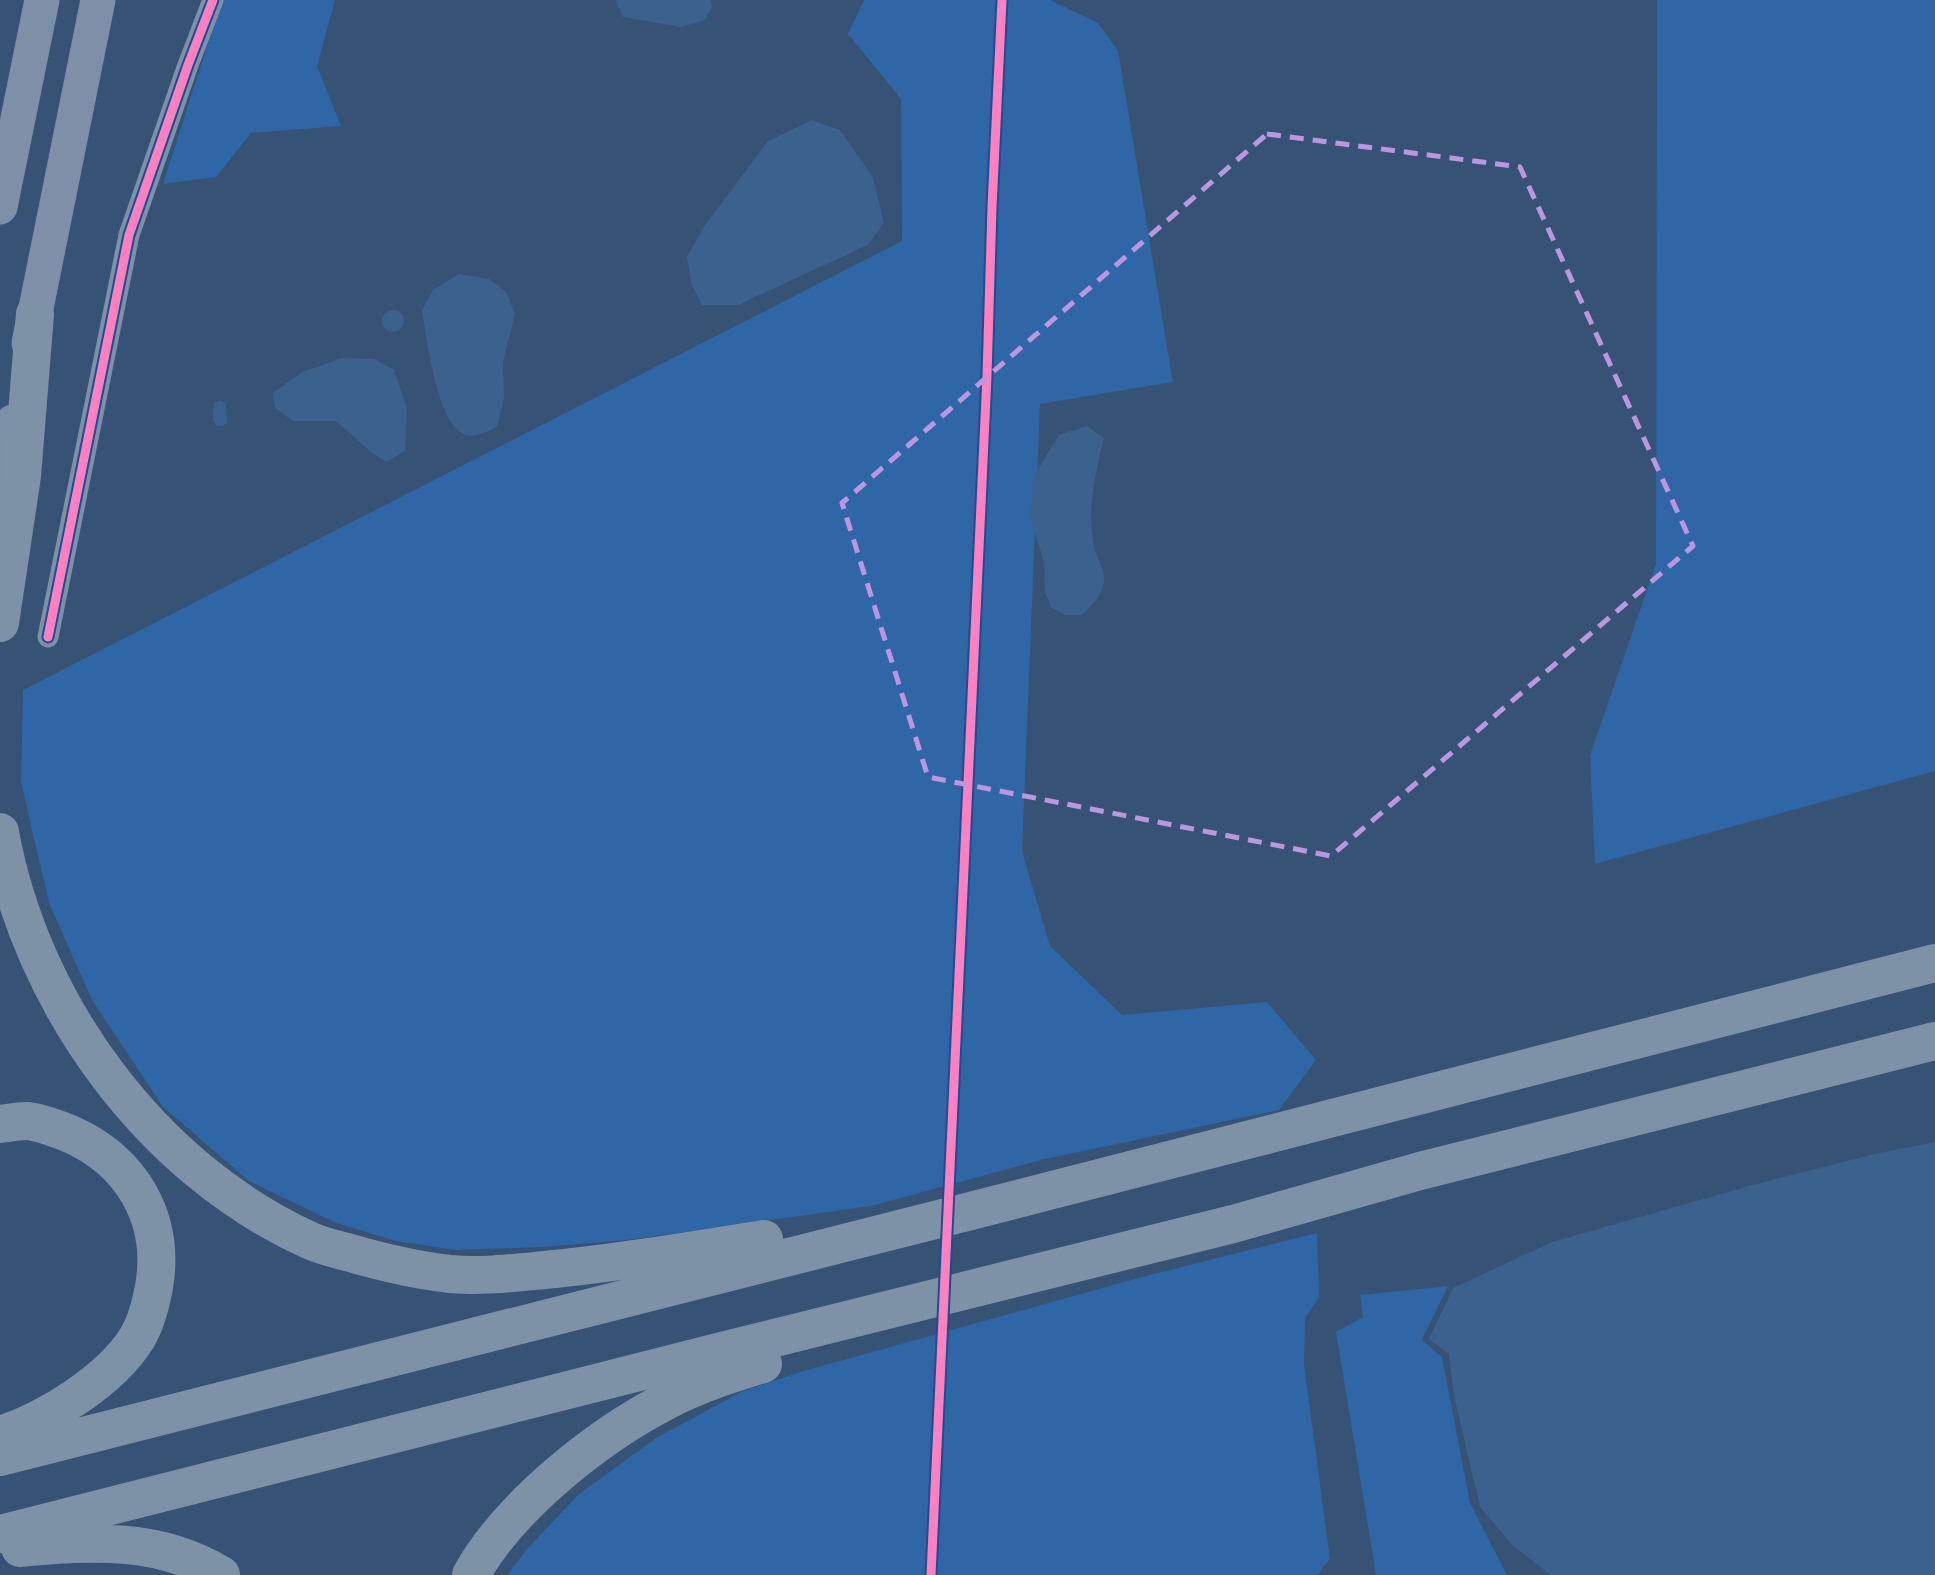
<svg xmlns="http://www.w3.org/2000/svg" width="1935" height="1575" font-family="Roboto,sans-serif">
  <rect width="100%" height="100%" fill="#365274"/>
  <g fill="#2f66a5">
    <polygon points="222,0 335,0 317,66 341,126 251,133 216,177 163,184"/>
    <polygon points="864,0 1050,0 1098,23 1118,51 1173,382 1040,404 1022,851 1050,946 1122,1015 1267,1002 1316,1060 1279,1110 1045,1159 871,1206 627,1240 542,1247 455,1250 396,1241 336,1223 249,1181 163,1107 92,1000 49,903 21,782 23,690 902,241 901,99 848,34"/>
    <polygon points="1657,0 1935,0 1935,771 1595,864 1590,755 1656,564"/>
    <polygon points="1317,1233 1319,1298 1305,1318 1304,1364 1330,1559 1317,1575 507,1575 528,1548 578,1495 656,1438 741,1392 800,1372 1142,1277"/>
    <polygon points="1448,1286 1422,1340 1442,1357 1470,1503 1507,1575 1376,1575 1336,1332 1363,1317 1360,1295"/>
  </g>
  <g fill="#3b618d">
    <polygon points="615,0 711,0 712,7 705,20 681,27 623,17"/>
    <polygon points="812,120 840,130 873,177 884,223 868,245 738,305 702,305 691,283 687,257 703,228 768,141"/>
    <path d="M 459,274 L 489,279 L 506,292 L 515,314 L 503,362 L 504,398 L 497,427 C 490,430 479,436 471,436 C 437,434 427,338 422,310 L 433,290 Z"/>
    <circle cx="393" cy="321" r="11"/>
    <polygon points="342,358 374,359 394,370 407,409 405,451 386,462 372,453 336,421 293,421 275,408 273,393 302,372"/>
    <polygon points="220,400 226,404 227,423 223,426 216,426 213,420 214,403"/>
    <path d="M 1087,426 L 1104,438 C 1095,472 1087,512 1094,547 C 1096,557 1105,569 1104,579 C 1104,594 1092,605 1082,615 L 1065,615 L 1051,607 L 1045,592 L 1044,562 L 1030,517 L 1034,476 L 1059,435 Z"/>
    <polygon points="1935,1142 1935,1575 1551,1575 1512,1545 1480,1507 1454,1396 1449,1354 1429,1339 1453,1288 1552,1242 1749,1186 1874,1154"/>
  </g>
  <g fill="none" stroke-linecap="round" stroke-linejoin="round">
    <polyline stroke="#7d92a8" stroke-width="21" points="48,637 129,235 188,65 213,0"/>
    <g stroke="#7e90a7" stroke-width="35">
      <polyline points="0,207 42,0"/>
      <polyline points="29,343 98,0"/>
      <polyline points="0,483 13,422"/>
    </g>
    <g stroke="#7e92a7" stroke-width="38">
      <polyline points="0,623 22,476 35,314"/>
      <path d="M 0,832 C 31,1004 151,1169 311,1241 C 322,1246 335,1249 347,1252 C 381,1262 415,1270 450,1274 C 485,1277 521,1272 555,1269 C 625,1262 695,1250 764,1239"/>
      <path d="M 0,1124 C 8,1123 18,1121 27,1121 C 40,1122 55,1128 68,1133 C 131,1160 166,1218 154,1287 C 151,1303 146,1323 137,1338 C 111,1380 47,1420 0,1435"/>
      <polyline points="0,1457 1006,1202 1935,963"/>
      <polyline points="0,1534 722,1351 1233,1224 1420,1171 1935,1041"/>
      <path d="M 20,1548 C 91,1542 157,1536 221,1575"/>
      <path d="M 471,1575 C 509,1506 599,1435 668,1400 C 699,1384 731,1374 763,1364"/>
    </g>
    <defs>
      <g id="cycleway">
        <polyline points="48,637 129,235 188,65 213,0"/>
        <polyline points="931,1575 987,376 992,207 1002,0"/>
      </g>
    </defs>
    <use href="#cycleway" stroke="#1b4f8f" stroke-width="13"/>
    <use href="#cycleway" stroke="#ff80c0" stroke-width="9"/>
  </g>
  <path fill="none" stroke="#bd96df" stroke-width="5" stroke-dasharray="14 9" stroke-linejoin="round" d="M 1267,134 L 1520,167 L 1693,546 L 1331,856 L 928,777 L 842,503 Z"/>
</svg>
